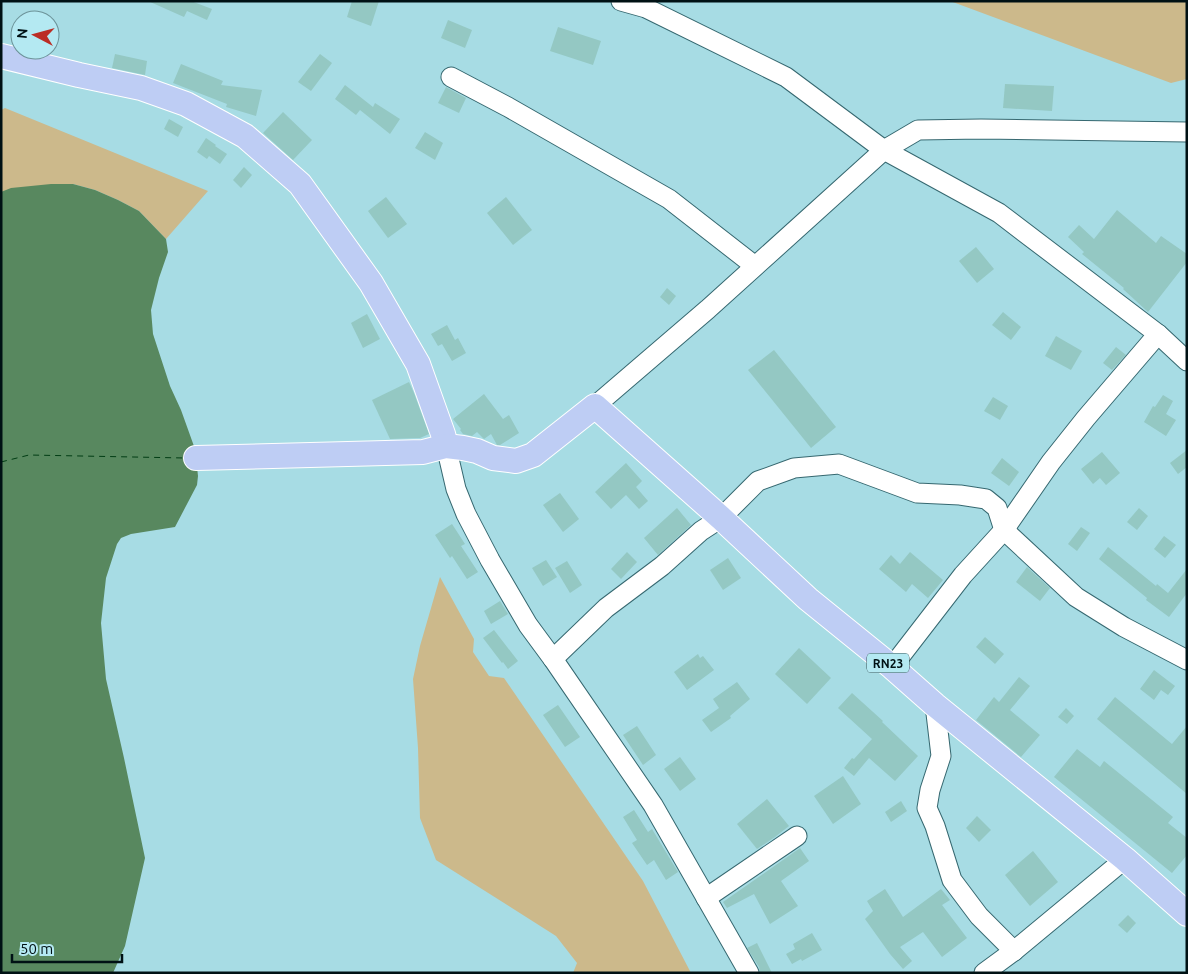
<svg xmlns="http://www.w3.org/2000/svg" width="1188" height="974" font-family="Ubuntu,sans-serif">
  <rect width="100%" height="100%" fill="#a7dce4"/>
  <g fill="#ccb98b">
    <polygon points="950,1 1187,1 1187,79 1171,83"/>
    <polygon points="5,108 208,191 166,239 139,211 118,200 95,190 73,184 1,192 1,110"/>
    <polygon points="440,577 474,639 473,652 489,676 504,678 643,881 691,973 573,973 577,963 556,936 436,860 420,818 418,748 413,679 420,646"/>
  </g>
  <polygon fill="#58885f" points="51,184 73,184 95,190 118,200 139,211 166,239 168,252 159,278 151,310 153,334 170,386 181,410 195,449 198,476 197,485 175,527 131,534 121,538 117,544 106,578 101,623 106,679 124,758 145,858 125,946 113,973 1,973 1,192 11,188"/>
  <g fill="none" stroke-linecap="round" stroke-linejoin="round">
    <polyline stroke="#013d14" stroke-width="1" stroke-dasharray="6 5" stroke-linecap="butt" points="1,462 29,455 185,458"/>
  </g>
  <g fill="#94c8c3">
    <polygon points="148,1 191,1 212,9 207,20 187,11 184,17"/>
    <polygon points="352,1 379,1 371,26 347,17"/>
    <polygon points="448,20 472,30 465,48 441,38"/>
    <polygon points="558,27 601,41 593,65 550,51"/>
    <polygon points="115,54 147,61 145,75 112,68"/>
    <polygon points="320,54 332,63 311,91 298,82"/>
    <polygon points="181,64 223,81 221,85 262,90 256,116 226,107 227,104 173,83"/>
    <polygon points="1005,84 1054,86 1052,111 1003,108"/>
    <polygon points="345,85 373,107 375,103 400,119 390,134 360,110 356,115 335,99"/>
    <polygon points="446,87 466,98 459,113 438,103"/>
    <polygon points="283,112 312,140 293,160 263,133"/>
    <polygon points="169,119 183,127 178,137 164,129"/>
    <polygon points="425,132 443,143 435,160 415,148"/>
    <polygon points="206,138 216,145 215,146 227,154 220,164 209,156 207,159 197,152"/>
    <polygon points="244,167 252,175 241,188 233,180"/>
    <polygon points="386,197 407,224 388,238 368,211"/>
    <polygon points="506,197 532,230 513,245 487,213"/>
    <polygon points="1117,210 1156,243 1161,236 1187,254 1187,262 1148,312 1123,289 1124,288 1082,254 1084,252 1068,237 1079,225 1094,239"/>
    <polygon points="976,247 994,269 977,283 959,261"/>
    <polygon points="667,288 676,296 669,305 660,297"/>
    <polygon points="1003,312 1021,327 1011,340 992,325"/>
    <polygon points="367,314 380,339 363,348 351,323"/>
    <polygon points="447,325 455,340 458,338 466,353 452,361 442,344 438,346 431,334"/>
    <polygon points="1056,336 1082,351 1071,370 1045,356"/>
    <polygon points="1116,347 1126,355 1112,370 1103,363"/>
    <polygon points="774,350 836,427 811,448 748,370"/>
    <polygon points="409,382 414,393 429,434 420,438 390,439 372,400"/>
    <polygon points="484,394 503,419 509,415 519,433 500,445 497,445 491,434 484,439 477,432 472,436 463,434 460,430 461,429 453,419"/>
    <polygon points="1163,395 1173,401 1166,414 1176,420 1166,436 1144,422 1153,406 1155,407"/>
    <polygon points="993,397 1008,406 1000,420 984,411"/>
    <polygon points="1187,450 1187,467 1178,474 1170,463"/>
    <polygon points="1102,452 1120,473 1106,485 1100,478 1093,484 1081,469"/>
    <polygon points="1002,458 1019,472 1009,486 991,473"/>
    <polygon points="626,463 642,481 636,487 648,501 639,509 626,495 611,509 595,492"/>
    <polygon points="560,493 579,519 563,532 543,505"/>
    <polygon points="677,508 691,525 658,555 644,538"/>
    <polygon points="1139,508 1148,516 1137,530 1127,522"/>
    <polygon points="452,524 465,544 461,546 478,572 467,579 452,556 450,558 435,535"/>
    <polygon points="1081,527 1090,533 1077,551 1068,544"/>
    <polygon points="1164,536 1176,545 1165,558 1154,549"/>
    <polygon points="1108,547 1156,586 1157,584 1168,593 1187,569 1187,593 1169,617 1146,600 1147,598 1099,559"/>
    <polygon points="627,552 637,562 621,579 611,569"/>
    <polygon points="910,552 943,580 928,598 912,584 906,592 879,569 891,555 900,564"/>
    <polygon points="728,558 741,578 723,590 710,570"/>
    <polygon points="546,560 557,577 543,586 532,568"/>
    <polygon points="567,561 582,585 570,593 555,568"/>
    <polygon points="1027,567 1050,588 1040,601 1016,582"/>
    <polygon points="500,601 508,614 491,624 484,611"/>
    <polygon points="494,630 518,661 508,669 503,662 502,663 483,638"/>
    <polygon points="985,637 1004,654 995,664 976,647"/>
    <polygon points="799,648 831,678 807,704 775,674"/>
    <polygon points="698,654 700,658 703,656 714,670 687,690 674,672"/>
    <polygon points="1154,670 1175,686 1168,695 1161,690 1154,700 1140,689"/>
    <polygon points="1019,677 1030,686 1010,710 1040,735 1021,757 976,720 994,697 999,702"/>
    <polygon points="737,682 750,699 730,716 731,718 711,732 702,720 719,708 713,699"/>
    <polygon points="852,693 883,721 882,722 918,756 895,781 869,758 854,776 844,768 852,758 854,759 872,739 838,708"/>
    <polygon points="1115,697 1172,744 1187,726 1187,794 1097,719"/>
    <polygon points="558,705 580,737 565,747 543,715"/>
    <polygon points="1066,708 1074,716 1067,724 1058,717"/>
    <polygon points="637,726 656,755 643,765 623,735"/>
    <polygon points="1077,749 1100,767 1104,761 1173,817 1168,823 1187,838 1187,855 1172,873 1054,777"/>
    <polygon points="680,757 696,779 680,791 664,769"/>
    <polygon points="843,776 861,804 833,824 814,796"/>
    <polygon points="767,799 789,826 775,837 757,849 737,824"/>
    <polygon points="901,801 907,811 891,822 885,812"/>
    <polygon points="634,810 648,832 652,829 678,872 666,880 654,860 647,865 632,843 637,840 623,817"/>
    <polygon points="977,816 991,830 979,842 966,828"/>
    <polygon points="800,848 809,861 781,881 798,906 770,924 754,894 727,908 723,902"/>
    <polygon points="1033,851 1058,882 1030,906 1005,875"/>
    <polygon points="885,889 903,917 941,889 950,900 942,905 967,938 942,957 923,932 900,947 912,961 903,969 890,954 865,919 873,911 867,901"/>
    <polygon points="1128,915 1136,923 1127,933 1118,925"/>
    <polygon points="812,933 822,950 802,961 801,959 792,964 786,954 795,949 793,944"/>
    <polygon points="757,943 772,973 760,973 759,967 747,948"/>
  </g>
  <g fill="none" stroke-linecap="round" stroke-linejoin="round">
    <defs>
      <g id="minor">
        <polyline points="621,1 646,8 786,77 884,150 999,213 1158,334 1187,361"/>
        <polyline points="451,77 508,107 669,199 755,266"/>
        <polyline points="595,406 708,309 884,150 918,130 981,129 1187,132"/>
        <polyline points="446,446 456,489 466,514 490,560 528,625 553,659 653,805 749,973"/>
        <polyline points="553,659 606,608 662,566 701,531 721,518 758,481 794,468 839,464 917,493 960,495 986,499 997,508 1004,530 1076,597 1124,627 1187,660"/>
        <polyline points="892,667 963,575 1004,530 1051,462 1086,418 1158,334"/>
        <polyline points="935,705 941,756 930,790 927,808 935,826 952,880 979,916 1014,951"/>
        <polyline points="706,898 797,836"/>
        <polyline points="984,973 1014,951 1125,859"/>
      </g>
      <g id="major">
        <polyline points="1,56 79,75 141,88 186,104 245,136 300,184 371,283 418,364 443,434 446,446"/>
        <polyline points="196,458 423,452 446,446 463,448 477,451 493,458 516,461 533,455 595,406 721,518 808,599 892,667 935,705 1125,859 1187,914"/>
      </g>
    </defs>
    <use href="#minor" stroke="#366870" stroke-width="21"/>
    <use href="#major" stroke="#fff" stroke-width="26"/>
    <use href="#minor" stroke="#fff" stroke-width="19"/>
    <use href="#major" stroke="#becdf4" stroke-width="24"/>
  </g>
  <g text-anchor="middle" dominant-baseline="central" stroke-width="5" stroke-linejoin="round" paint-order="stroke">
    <rect fill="#b4e9f2" stroke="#365257" stroke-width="1" x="867" y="653.5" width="42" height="19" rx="4"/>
    <g font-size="12" font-weight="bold" fill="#001114">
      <text x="888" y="663">RN23</text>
    </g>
  </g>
  <rect width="1188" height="974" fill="none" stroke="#001114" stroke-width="5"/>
  <g transform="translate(35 35) rotate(276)"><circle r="24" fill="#b4e9f2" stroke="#6c9399"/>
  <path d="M0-4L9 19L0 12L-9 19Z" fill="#bb2d25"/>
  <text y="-8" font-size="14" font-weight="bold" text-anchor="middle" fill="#001114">N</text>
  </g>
  <path d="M12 954v8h110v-8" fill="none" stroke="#001114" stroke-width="2.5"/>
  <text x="20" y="954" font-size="15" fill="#001114" stroke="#b4e9f2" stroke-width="4" paint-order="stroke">50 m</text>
</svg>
